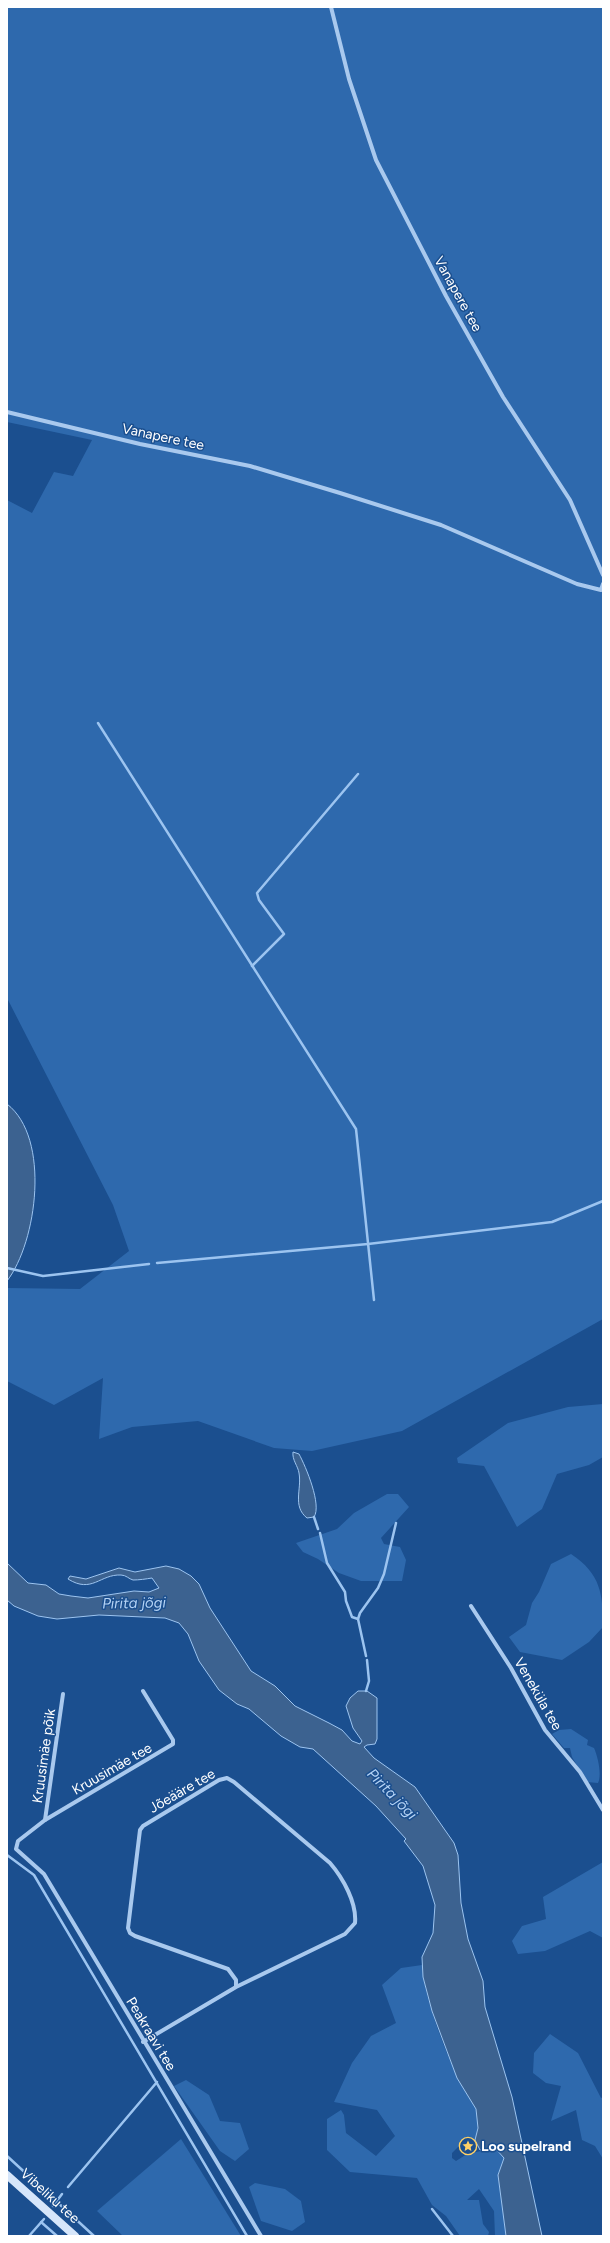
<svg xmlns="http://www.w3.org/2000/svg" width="610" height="2243" font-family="Figtree,sans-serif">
  <rect width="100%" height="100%" fill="#1b4f8f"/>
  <g fill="#2e69ad">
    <polygon points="7,7 603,7 603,1319 402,1431 312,1451 274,1448 198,1421 132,1427 99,1439 103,1378 54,1405 7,1381 7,1288 80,1289 129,1251 113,1205 7,998 7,500 32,513 54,472 73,476 92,440 7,422"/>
    <polygon points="603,1404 603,1457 589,1465 557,1474 542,1509 517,1527 484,1466 458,1463 457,1458 508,1423 568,1407"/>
    <polygon points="387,1494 398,1494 409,1507 381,1538 384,1544 400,1547 406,1560 402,1581 361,1581 339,1573 318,1559 303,1552 296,1543 337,1529 354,1513"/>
    <path d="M 571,1554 C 601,1574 603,1594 603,1627 L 589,1642 L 562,1660 L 520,1652 L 509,1637 L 526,1625 L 532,1603 L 539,1592 L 551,1564 Z"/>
    <path d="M 571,1729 L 588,1740 L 587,1745 L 594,1748 C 598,1757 602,1775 598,1783 L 587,1782 L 572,1757 L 570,1748 L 564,1748 L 552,1734 L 559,1730 Z"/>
    <polygon points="603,1862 603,1938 590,1931 545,1951 518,1954 512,1941 522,1926 546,1919 543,1897"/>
    <path d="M 422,1965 C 423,1993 445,2052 458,2078 C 463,2088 473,2099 476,2110 C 479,2120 478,2130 475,2140 L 464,2141 L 452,2153 L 452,2158 L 456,2161 L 467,2154 L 495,2148 L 504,2158 L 498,2175 L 506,2236 L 495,2236 L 494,2211 L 479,2189 L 467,2200 L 479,2200 L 483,2224 L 489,2232 L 488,2236 L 460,2236 L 446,2216 L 432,2205 L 417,2178 L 350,2172 L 327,2150 L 327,2119 L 341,2110 L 344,2115 L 346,2133 L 376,2156 L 395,2136 L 377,2110 L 334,2102 L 352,2063 L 371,2036 L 396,2023 L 382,1985 L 401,1968 Z"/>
    <polygon points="550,2034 578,2053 601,2098 603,2097 603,2159 595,2146 582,2140 576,2110 551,2121 561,2086 546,2083 533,2073 534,2053"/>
    <polygon points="186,2080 209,2095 220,2121 240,2123 249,2149 235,2161 220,2151 174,2086"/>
    <polygon points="181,2139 241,2236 123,2236 97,2211"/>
    <polygon points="255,2183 285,2189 301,2201 305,2222 292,2231 261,2221 249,2187"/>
  </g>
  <g fill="#3c6290" stroke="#9cc4f0">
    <path d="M 7,1104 C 51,1138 37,1242 7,1281 Z"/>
    <path d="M 293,1452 L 299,1454 C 306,1467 322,1505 314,1517 L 307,1518 C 292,1506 302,1489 299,1473 C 298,1466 292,1460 293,1452 Z"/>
    <path d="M 7,1563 L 28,1583 L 46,1585 L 59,1594 L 71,1596 L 88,1598 L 134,1591 L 149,1592 L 159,1588 L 152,1578 C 146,1579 139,1580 133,1580 C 129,1579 126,1575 121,1575 C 100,1574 92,1594 68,1579 L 70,1576 L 86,1579 L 119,1568 L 135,1572 L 166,1566 L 179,1569 L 191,1576 L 199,1584 L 210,1608 L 251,1671 L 275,1686 L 295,1706 L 329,1723 L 342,1730 L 352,1741 L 360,1744 L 362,1741 L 353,1728 L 346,1706 L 350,1698 L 358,1691 L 367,1691 L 377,1698 L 377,1739 L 375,1744 L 367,1745 L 364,1747 L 374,1758 L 415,1787 L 454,1843 L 458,1855 L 461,1903 L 468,1939 L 483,1981 L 485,2007 L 512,2097 L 542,2236 L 506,2236 L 498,2175 L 504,2158 L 495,2148 L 480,2150 L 475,2140 L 478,2128 L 476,2109 L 457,2078 L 432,2011 L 423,1977 L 422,1957 L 433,1933 L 435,1905 L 423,1866 L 404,1841 L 406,1839 L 376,1806 L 313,1749 L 300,1747 L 281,1736 L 249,1709 L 237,1704 L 219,1690 L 199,1661 L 188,1634 L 179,1623 L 165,1618 L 99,1615 L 57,1619 L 38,1616 L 14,1606 L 7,1600 Z"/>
  </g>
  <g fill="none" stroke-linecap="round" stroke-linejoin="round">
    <g stroke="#9cc4f0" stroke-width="2.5">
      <polyline points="98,723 356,1129 374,1300"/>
      <polyline points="252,966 284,934 259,900 257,893 358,774"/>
      <polyline points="157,1263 368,1244 552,1222 603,1201"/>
      <polyline points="7,1268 43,1276 149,1264"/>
      <polyline points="314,1517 318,1529"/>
      <polyline points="320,1533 327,1563 345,1592 346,1601 352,1617 358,1619"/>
      <polyline points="366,1656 358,1619 360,1613 378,1588 384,1574 396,1523"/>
      <polyline points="366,1691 369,1681 367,1660"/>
      <polyline points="7,1855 34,1875 247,2236"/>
      <polyline points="7,2156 94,2236"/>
      <polyline points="68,2187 157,2082"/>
      <polyline points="53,2206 62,2194"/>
      <polyline points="432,2209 453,2236"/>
      <polyline points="41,2222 57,2236"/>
      <polyline points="29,2236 44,2219"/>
    </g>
    <g stroke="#a9c9ee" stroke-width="4">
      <polyline points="331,7 349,79 376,160 446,296 503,397 570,500 603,575"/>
      <polyline points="7,412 140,444 250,466 340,493 441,525 577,584 601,590 603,584"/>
      <polyline points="471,1606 511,1668 545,1730 580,1772 603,1810"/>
      <polyline points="143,1691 173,1740 173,1744 45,1820 18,1841 16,1849 44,1874 261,2236"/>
      <polyline points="45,1820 63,1694"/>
      <path d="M 143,2042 L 236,1987 L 345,1934 L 355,1923 C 357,1903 343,1878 330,1863 L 234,1782 L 227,1778 L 219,1780 L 143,1826 L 140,1830 L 128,1928 L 130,1933 L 135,1936 L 228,1969 L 236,1980 L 236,1987"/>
    </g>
    <polyline stroke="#d6e6fa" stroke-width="8" points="7,2175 75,2236"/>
  </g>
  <defs>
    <symbol id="sight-ring" viewBox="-11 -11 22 22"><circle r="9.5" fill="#1b4f8f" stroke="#ffd166" stroke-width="1.5"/><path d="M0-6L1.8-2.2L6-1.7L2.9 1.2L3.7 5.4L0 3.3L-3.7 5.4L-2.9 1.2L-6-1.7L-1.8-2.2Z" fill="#ffd166"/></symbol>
  </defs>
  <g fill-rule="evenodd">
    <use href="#sight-ring" x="458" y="2136" width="20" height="20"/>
  </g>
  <g text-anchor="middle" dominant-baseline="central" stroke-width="3" stroke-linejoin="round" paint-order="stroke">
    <g font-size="14" fill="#fff" stroke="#1b4f8f">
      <text transform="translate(458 294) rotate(61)">Vanapere tee</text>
      <text transform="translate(163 437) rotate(12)">Vanapere tee</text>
      <text transform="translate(538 1694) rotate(60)">Veneküla tee</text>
      <text transform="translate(44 1756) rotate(-82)">Kruusimäe põik</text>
      <text transform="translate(112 1769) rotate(-30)">Kruusimäe tee</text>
      <text transform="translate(182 1791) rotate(-30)">Jõeääre tee</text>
      <text transform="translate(151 2034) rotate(59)">Peakraavi tee</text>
      <text transform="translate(50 2196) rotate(42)">Vibeliku tee</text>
    </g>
    <g font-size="14" font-weight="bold" fill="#fff" stroke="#1b4f8f" text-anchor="start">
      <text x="481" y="2146">Loo supelrand</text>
    </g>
    <g font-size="15" font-style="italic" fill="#b5d3f5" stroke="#1b4f8f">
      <text transform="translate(134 1603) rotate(-1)">Pirita jõgi</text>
      <text transform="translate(392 1794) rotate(46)">Pirita jõgi</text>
    </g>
  </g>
  <rect width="610" height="2243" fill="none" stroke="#ffffff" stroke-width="16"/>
</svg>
